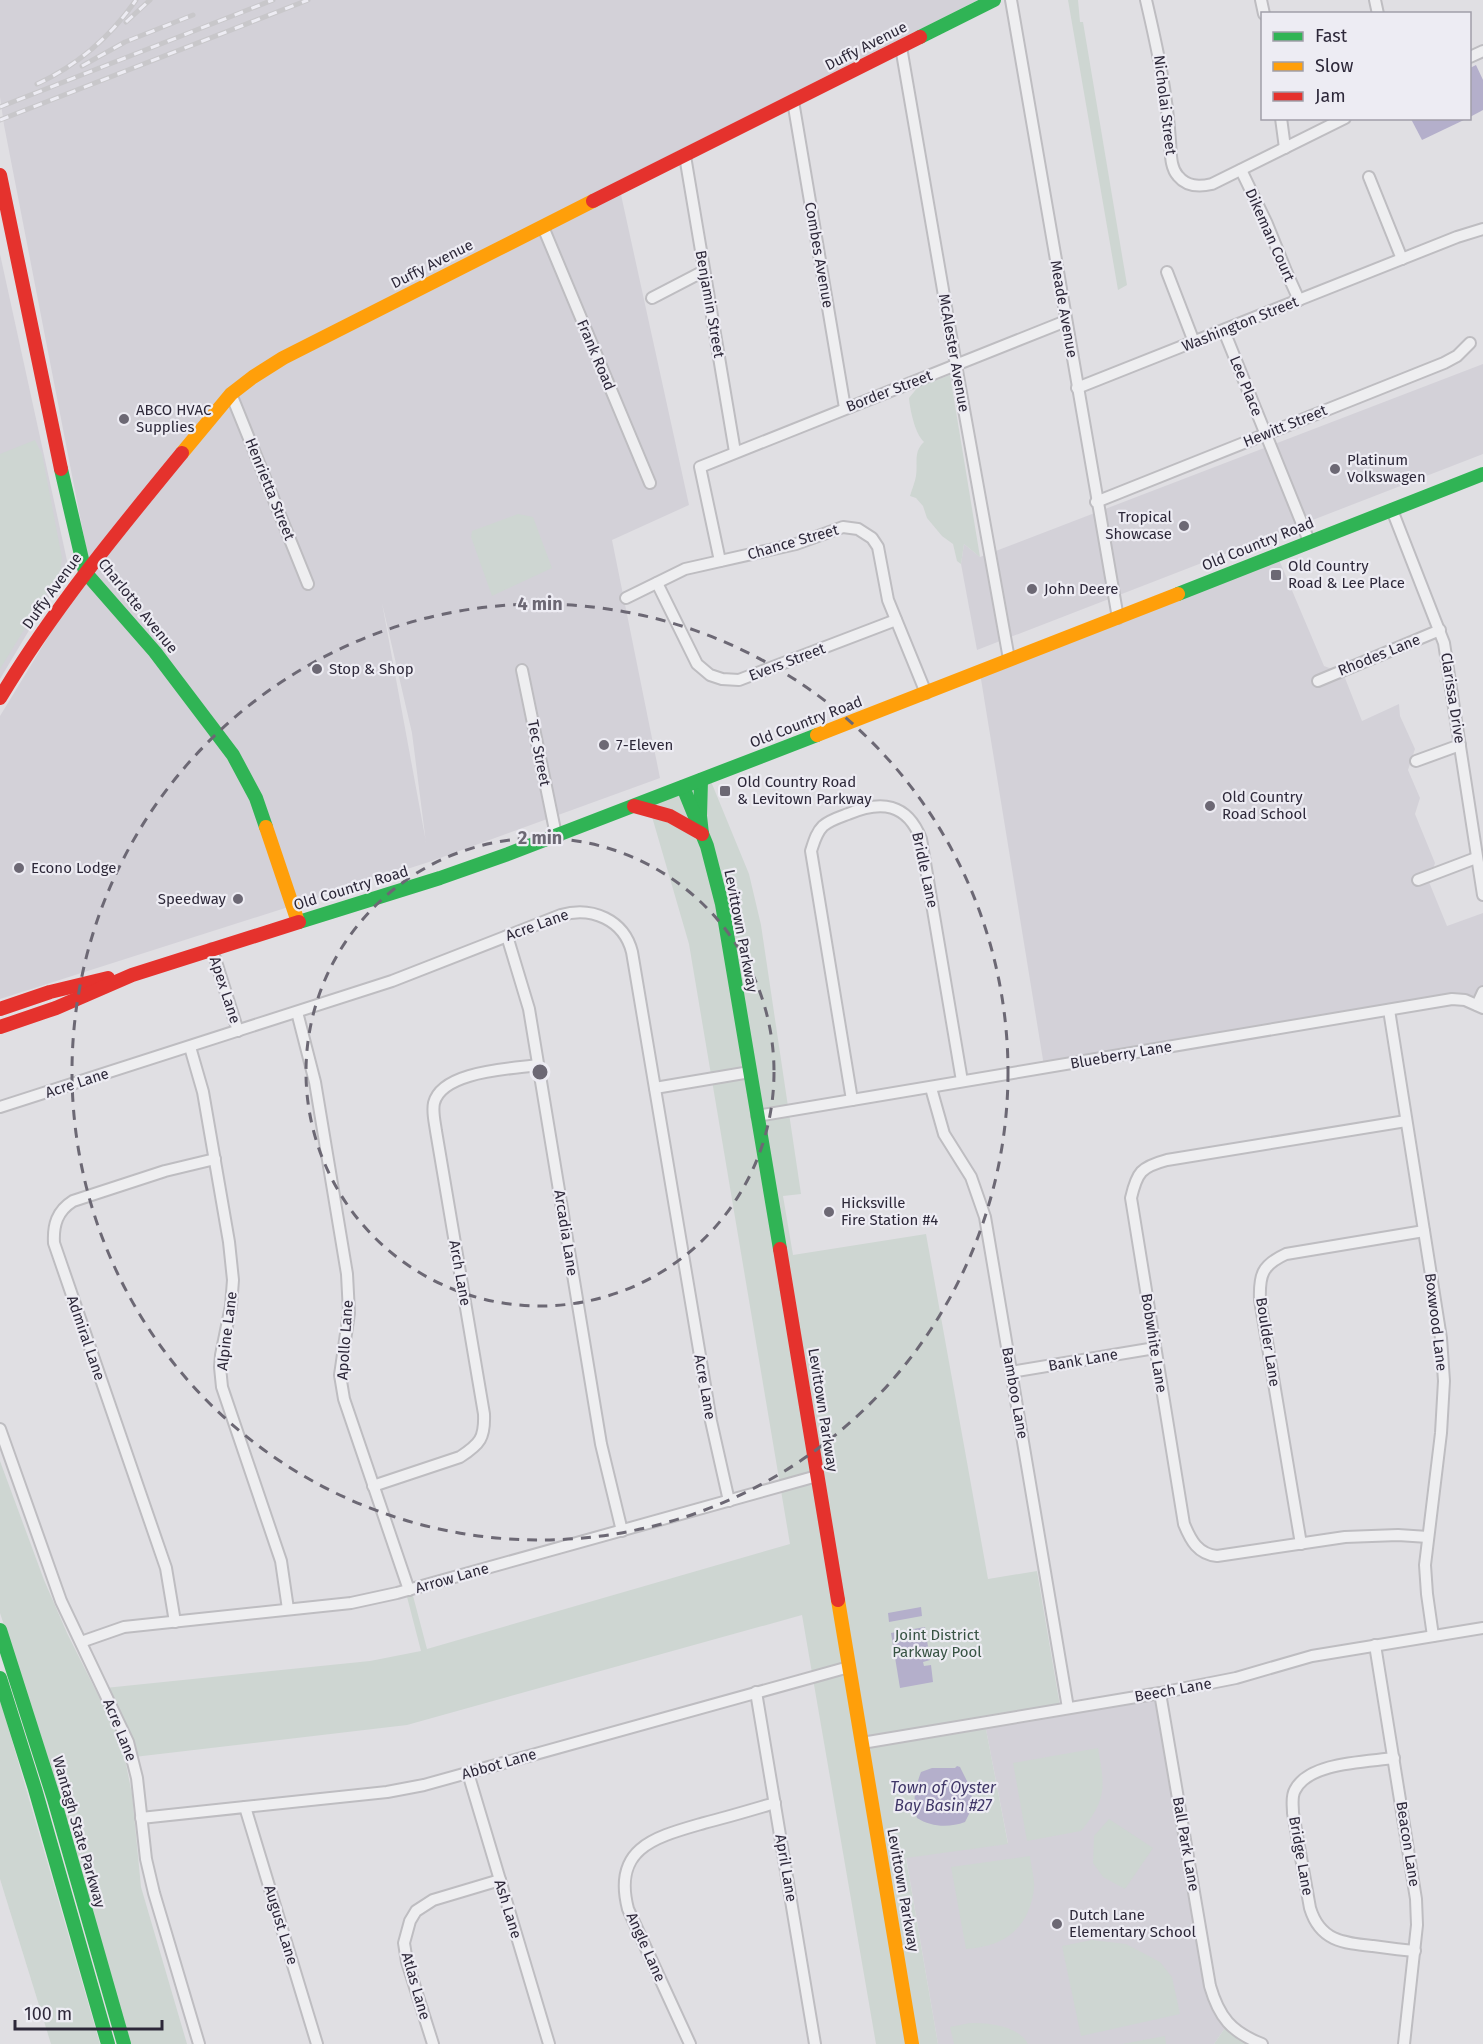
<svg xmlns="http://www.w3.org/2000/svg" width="1483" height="2044" font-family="'Fira Sans',sans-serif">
  <rect width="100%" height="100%" fill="#e0dfe3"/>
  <g fill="#d3d1d8" fill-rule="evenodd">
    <path d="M 0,0 L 978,0 L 618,181 L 689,505 L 612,540 L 660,778 L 429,862 L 0,999 L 0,716 L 90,568 L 4,125 L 0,97 ZM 382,603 L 412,733 L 426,843 L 426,842 Z"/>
    <polygon points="0,254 68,565 0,679"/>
    <polygon points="1483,364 1483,454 977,650 961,564 964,544 980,557"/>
    <polygon points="1277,555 1324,666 1343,673 1362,721 1399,704 1400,716 1415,749 1408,770 1420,798 1415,814 1435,863 1429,882 1447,926 1483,913 1483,987 1477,1003 1467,998 1044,1066 980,673"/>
    <polygon points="1159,1695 1206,1990 1225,2028 1214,2044 938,2044 906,1857 1008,1843 985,1724"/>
  </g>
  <g fill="#ced6d2">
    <polygon points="1068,0 1078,0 1080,22 1083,22 1127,285 1118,290"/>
    <path d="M 950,375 L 980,557 L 964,544 L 961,564 L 957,561 L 953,544 L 942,536 L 927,518 L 923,506 L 916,498 L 910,496 C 912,489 915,482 916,476 C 918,463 913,452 924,442 C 915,434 910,410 909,398 L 918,387 Z"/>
    <polygon points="35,440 42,454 62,558 60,571 0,669 0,454"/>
    <polygon points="518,514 533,517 552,568 492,596 471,537 472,531"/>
    <polygon points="710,779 749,874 761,925 801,1194 783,1196 793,1255 926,1234 988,1579 1037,1571 1060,1706 985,1724 1008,1844 906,1858 938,2044 876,2044 802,1615 407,1725 134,1757 105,1688 370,1661 421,1651 406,1593 412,1592 427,1649 790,1544 689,944 648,803"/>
    <polygon points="0,1461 44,1580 67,1633 111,1721 123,1749 132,1794 141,1887 187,2044 130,2044 49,1761 0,1613"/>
    <polygon points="0,1699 100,2044 51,2044 0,1879"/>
    <path d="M 1098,1748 C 1105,1788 1107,1799 1081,1831 L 1027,1841 L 1013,1763 Z"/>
    <polygon points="1109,1819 1153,1848 1125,1889 1103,1877 1093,1863 1094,1836"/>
    <path d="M 1030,1856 C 1031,1866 1035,1879 1034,1889 C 1029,1929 1003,1947 966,1949 L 951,1867 Z"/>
    <polygon points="1092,1940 1126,1944 1160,1962 1172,1977 1180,2014 1081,2036 1062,1946"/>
    <path d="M 970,2023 C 988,2023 1018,2025 1028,2044 L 954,2044 L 950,2027 Z"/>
    <polygon points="1225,2028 1255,2044 1214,2044"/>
    <polygon points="1165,2036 1166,2044 1122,2044"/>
  </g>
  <g fill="#b4afcb">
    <polygon points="1476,65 1483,80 1483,110 1470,117 1470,68"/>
    <polygon points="1411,119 1466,119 1422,140"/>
    <polygon points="921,1607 922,1616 889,1622 888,1613"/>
    <polygon points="925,1627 930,1660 923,1662 924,1666 931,1665 933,1682 900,1688 891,1633"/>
    <path d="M 957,1766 L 960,1767 L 972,1791 L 971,1810 L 965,1822 C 949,1828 931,1827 917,1818 C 912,1801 915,1788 921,1772 L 932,1768 L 955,1768 Z"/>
  </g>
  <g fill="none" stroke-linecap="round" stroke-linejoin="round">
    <defs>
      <g id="street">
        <polyline points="1011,0 1118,618"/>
        <path d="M 1146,0 C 1157,47 1167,93 1170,141 C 1171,153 1170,167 1178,176 C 1187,187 1199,187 1212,184 L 1345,118"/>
        <polyline points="1261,0 1264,14"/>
        <polyline points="1375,0 1378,14"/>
        <polyline points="901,47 956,365 1009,659"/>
        <polyline points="1470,57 1483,51"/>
        <polyline points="793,101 845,408"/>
        <polyline points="1281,118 1285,148"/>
        <polyline points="685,156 735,452"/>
        <polyline points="1241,170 1267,224 1286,271 1299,300"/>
        <polyline points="1369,177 1402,259"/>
        <polyline points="543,227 650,483"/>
        <polyline points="1167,272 1194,342"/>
        <polyline points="652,298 704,271"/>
        <polyline points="1224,331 1309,541"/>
        <polyline points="1077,388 1457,237 1483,229"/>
        <polyline points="231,394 308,584"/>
        <polyline points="1096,502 1444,363 1457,356 1470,343"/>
        <polyline points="1392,510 1444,643 1483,895"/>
        <polyline points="720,561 700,467 1066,321"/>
        <polyline points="657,583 697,664 710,675 722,679 739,680 896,620"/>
        <polyline points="626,598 685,569 796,544 843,527 858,529 872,538 878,547 888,600 926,693"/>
        <polyline points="522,670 556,835"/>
        <polyline points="1318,681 1440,630"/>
        <polyline points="1416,761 1460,745"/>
        <polyline points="1418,880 1476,858"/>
        <polyline points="507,936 529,1009 601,1444 622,1531"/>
        <polyline points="212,949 238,1031"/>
        <polyline points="1477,1005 1483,992"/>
        <polyline points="1389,1010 1441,1338 1444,1381 1441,1433 1425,1565 1427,1594 1433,1636"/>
        <polyline points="297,1012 315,1082 347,1274 349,1313 340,1375 344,1399 409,1590"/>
        <polyline points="190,1047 203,1092 229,1242 233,1280 231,1306 221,1355 220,1367 222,1387 281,1561 288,1609"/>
        <polyline points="655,1088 750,1072"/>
        <polyline points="931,1088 944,1134 971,1177 985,1217 1068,1708"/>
        <path d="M 852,1100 L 811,851 C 814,842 816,833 823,826 C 830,820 840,817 848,814 C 881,800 907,803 921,839 L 962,1081"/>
        <path d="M 0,1107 L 392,981 L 561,915 C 592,906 624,920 632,952 L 711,1421 L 729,1501"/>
        <polyline points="757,1116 1452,999 1465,1000 1483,1008"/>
        <path d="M 1406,1121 L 1167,1160 C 1141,1167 1137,1172 1131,1198 L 1184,1524 C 1191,1541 1198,1554 1217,1556 L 1345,1537 L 1398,1535 L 1428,1537"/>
        <polyline points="1011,1372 1155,1348"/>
        <polyline points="0,1429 61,1601 128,1742 137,1778 146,1859 154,1893 199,2044"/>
        <path d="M 373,1486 L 460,1457 C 480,1444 485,1438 484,1414 L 436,1131 C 435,1123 432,1112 434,1103 C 442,1071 510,1069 538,1065"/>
        <path d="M 1301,1544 L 1260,1300 C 1259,1275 1262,1265 1286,1254 L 1424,1231"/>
        <path d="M 175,1622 L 166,1568 L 54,1243 C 53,1225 57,1211 73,1201 L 165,1171 L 215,1159"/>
        <polyline points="81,1642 124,1627 351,1603 397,1593 817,1476"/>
        <polyline points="1375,1645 1416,1899 1417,1925 1404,2044"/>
        <polyline points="756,1692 815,2044"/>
        <path d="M 1160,1693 L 1210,1986 C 1219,2017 1231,2032 1262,2044"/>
        <polyline points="862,1743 1160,1693 1236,1678 1312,1656 1483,1628"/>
        <path d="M 1394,1758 C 1366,1762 1309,1762 1295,1790 C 1291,1797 1293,1805 1293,1813 L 1310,1908 C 1320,1941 1343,1943 1373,1946 C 1387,1948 1401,1950 1415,1951"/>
        <polyline points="468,1773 549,2044"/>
        <polyline points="245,1807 317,2044"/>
        <polyline points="141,1818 387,1792 424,1785 849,1667"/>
        <polyline points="433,2044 407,1962 404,1943 410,1921 416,1911 433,1900 500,1880"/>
        <path d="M 690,2044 L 628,1909 C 612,1847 656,1837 704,1823 C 728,1817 751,1810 775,1803"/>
      </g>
    </defs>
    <use href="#street" stroke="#bebdc1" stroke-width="14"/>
    <use href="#street" stroke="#eeeef0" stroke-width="10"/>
    <g stroke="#30b455" stroke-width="14">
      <polyline points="920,37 994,0"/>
      <polyline points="61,469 85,572 155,652 233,755 256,798 266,827"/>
      <polyline points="1178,594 1483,474"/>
      <polyline points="701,780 700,816 702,834"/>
      <polyline points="683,787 707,846 722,904 780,1249"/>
      <polyline points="299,922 440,878 508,854 817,735"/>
      <polyline points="0,1630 54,1799 124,2044"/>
      <polyline points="0,1678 35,1789 108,2044"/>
    </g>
    <g stroke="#ff9f0a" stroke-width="14">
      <polyline points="182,453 231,394 253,377 283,358 593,201"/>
      <polyline points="817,735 1178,594"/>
      <polyline points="266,827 298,922"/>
      <polyline points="838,1600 912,2044"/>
    </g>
    <g stroke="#e5322d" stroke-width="14">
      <polyline points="0,175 61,469"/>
      <polyline points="593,201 920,37"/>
      <path d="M 0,698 C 52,611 117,532 182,453"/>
      <polyline points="634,806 670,816 702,834"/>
      <polyline points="0,1009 50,992 108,978"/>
      <polyline points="0,1027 56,1008 132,975 299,922"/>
      <polyline points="780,1249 838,1600"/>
    </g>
    <defs>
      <g id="rail">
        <polyline points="126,22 150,0"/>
        <polyline points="82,66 125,42 193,15"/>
        <path d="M 37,84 C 78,65 111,36 136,0"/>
        <polyline points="0,107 273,0"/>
        <polyline points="0,120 308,0"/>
      </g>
    </defs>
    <use href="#rail" stroke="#c8c7ca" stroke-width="5"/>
    <use href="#rail" stroke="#edecf3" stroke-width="3" stroke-dasharray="9" stroke-linecap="butt"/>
  </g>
  <g fill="none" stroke="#6c6874" stroke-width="3" stroke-dasharray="10 8">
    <circle cx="540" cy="1072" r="234"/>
    <circle cx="540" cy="1072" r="468"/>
  </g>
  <g fill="#6c6874" stroke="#edecf3" stroke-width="2">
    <circle cx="124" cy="419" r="6"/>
    <circle cx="1335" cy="469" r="6"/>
    <circle cx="1184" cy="526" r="6"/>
    <rect x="1270" y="569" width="12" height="12" rx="3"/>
    <circle cx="1032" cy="589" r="6"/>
    <circle cx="317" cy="669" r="6"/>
    <circle cx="604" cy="745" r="6"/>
    <rect x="719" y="785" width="12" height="12" rx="3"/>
    <circle cx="1210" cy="806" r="6"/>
    <circle cx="19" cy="868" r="6"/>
    <circle cx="238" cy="899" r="6"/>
    <circle cx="829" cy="1212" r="6"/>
    <circle cx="1057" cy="1924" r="6"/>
  </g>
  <g text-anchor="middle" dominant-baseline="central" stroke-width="4.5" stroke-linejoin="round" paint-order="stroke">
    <g font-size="15" fill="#2d2839" stroke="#edecf3">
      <text transform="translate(866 46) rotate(-27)">Duffy Avenue</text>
      <text transform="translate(1165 105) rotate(83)">Nicholai Street</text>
      <text transform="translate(1270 235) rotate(66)">Dikeman Court</text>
      <text transform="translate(819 255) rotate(80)">Combes Avenue</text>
      <text transform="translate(432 264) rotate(-27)">Duffy Avenue</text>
      <text transform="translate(710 304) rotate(80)">Benjamin Street</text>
      <text transform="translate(1064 309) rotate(80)">Meade Avenue</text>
      <text transform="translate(1240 324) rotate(-22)">Washington Street</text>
      <text transform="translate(954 353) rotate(80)">McAlester Avenue</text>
      <text transform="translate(596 355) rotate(67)">Frank Road</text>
      <text transform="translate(1246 386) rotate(68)">Lee Place</text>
      <text transform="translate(889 391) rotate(-21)">Border Street</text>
      <text transform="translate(1285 426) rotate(-22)">Hewitt Street</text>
      <text transform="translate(270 489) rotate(68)">Henrietta Street</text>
      <text transform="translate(793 542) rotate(-16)">Chance Street</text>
      <text transform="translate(1258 544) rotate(-22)">Old Country Road</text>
      <text transform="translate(52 591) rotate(-54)">Duffy Avenue</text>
      <text transform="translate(138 606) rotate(51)">Charlotte Avenue</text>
      <text transform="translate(1379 655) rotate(-22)">Rhodes Lane</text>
      <text transform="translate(787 662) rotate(-21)">Evers Street</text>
      <text transform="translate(1453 698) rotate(81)">Clarissa Drive</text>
      <text transform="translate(806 722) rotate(-21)">Old Country Road</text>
      <text transform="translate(539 753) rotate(79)">Tec Street</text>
      <text transform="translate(925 870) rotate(78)">Bridle Lane</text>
      <text transform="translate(351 888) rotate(-17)">Old Country Road</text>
      <text transform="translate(537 925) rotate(-20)">Acre Lane</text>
      <text transform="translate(741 931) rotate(79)">Levittown Parkway</text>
      <text transform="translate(225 990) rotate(72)">Apex Lane</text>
      <text transform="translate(1121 1055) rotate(-10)">Blueberry Lane</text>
      <text transform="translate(77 1083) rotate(-18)">Acre Lane</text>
      <text transform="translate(566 1233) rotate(81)">Arcadia Lane</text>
      <text transform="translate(460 1273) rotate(80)">Arch Lane</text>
      <text transform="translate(1436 1322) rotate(83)">Boxwood Lane</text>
      <text transform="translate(227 1331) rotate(-83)">Alpine Lane</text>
      <text transform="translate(86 1338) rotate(71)">Admiral Lane</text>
      <text transform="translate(345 1340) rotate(-86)">Apollo Lane</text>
      <text transform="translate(1268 1342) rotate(81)">Boulder Lane</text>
      <text transform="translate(1154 1343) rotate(81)">Bobwhite Lane</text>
      <text transform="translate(1083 1360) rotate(-10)">Bank Lane</text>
      <text transform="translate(705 1387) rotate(80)">Acre Lane</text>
      <text transform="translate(1015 1393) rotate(80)">Bamboo Lane</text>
      <text transform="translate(823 1410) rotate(81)">Levittown Parkway</text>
      <text transform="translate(452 1578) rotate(-16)">Arrow Lane</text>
      <text transform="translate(1173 1690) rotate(-10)">Beech Lane</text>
      <text transform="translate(120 1730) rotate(68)">Acre Lane</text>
      <text transform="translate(499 1764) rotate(-16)">Abbot Lane</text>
      <text transform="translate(79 1832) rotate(74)">Wantagh State Parkway</text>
      <text transform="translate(1186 1844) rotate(80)">Ball Park Lane</text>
      <text transform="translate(1408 1844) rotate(81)">Beacon Lane</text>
      <text transform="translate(1301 1856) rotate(80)">Bridge Lane</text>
      <text transform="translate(786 1868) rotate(80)">April Lane</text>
      <text transform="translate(903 1890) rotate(80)">Levittown Parkway</text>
      <text transform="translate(508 1909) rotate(73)">Ash Lane</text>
      <text transform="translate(281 1925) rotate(73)">August Lane</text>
      <text transform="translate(646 1947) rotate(66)">Angle Lane</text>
      <text transform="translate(416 1986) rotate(74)">Atlas Lane</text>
    </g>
    <g font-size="15" fill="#2d2839" stroke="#edecf3" text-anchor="start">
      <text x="136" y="410">ABCO HVAC<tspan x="136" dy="17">Supplies</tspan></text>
      <text x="1347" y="460">Platinum<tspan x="1347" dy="17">Volkswagen</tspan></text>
      <text x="1172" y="517" text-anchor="end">Tropical<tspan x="1172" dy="17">Showcase</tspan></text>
      <text x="1288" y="566">Old Country<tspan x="1288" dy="17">Road &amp; Lee Place</tspan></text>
      <text x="1044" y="589">John Deere</text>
      <text x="329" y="669">Stop &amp; Shop</text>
      <text x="616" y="745">7-Eleven</text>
      <text x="737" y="782">Old Country Road<tspan x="737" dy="17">&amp; Levitown Parkway</tspan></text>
      <text x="1222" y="797">Old Country<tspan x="1222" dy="17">Road School</tspan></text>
      <text x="31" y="868">Econo Lodge</text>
      <text x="226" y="899" text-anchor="end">Speedway</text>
      <text x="841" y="1203">Hicksville<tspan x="841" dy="17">Fire Station #4</tspan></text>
      <text x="1069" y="1915">Dutch Lane<tspan x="1069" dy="17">Elementary School</tspan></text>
    </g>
    <g font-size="15" fill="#375343" stroke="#edecf3">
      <text x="937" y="1635">Joint District<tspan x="937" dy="17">Parkway Pool</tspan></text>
    </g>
    <g font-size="16" font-style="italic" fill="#403768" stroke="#edecf3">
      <text x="943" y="1787">Town of Oyster<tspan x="943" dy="18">Bay Basin #27</tspan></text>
    </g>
  </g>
  <circle cx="540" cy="1072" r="9" fill="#6c6874" stroke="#edecf3" stroke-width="3"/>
  <g font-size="18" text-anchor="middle" font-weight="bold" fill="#6c6874" stroke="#edecf3" stroke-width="4.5" stroke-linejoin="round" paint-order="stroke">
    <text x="540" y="610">4 min</text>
    <text x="540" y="844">2 min</text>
  </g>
  <rect x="1261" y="12" width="210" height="108" fill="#edecf3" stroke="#a09ea9" stroke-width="1.5"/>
  <rect x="1273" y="32" width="30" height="9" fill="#30b455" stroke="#a09ea9" stroke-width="1.5"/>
  <text x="1315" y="42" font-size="18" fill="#2d2839">Fast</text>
  <rect x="1273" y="62" width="30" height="9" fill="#ff9f0a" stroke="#a09ea9" stroke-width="1.5"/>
  <text x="1315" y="72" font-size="18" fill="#2d2839">Slow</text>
  <rect x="1273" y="92" width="30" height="9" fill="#e5322d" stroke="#a09ea9" stroke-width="1.5"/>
  <text x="1315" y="102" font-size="18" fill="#2d2839">Jam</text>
  <path d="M15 2020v9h147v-9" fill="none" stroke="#2d2839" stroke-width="3"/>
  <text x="24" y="2020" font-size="18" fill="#2d2839" stroke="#edecf3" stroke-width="4.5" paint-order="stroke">100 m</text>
</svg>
